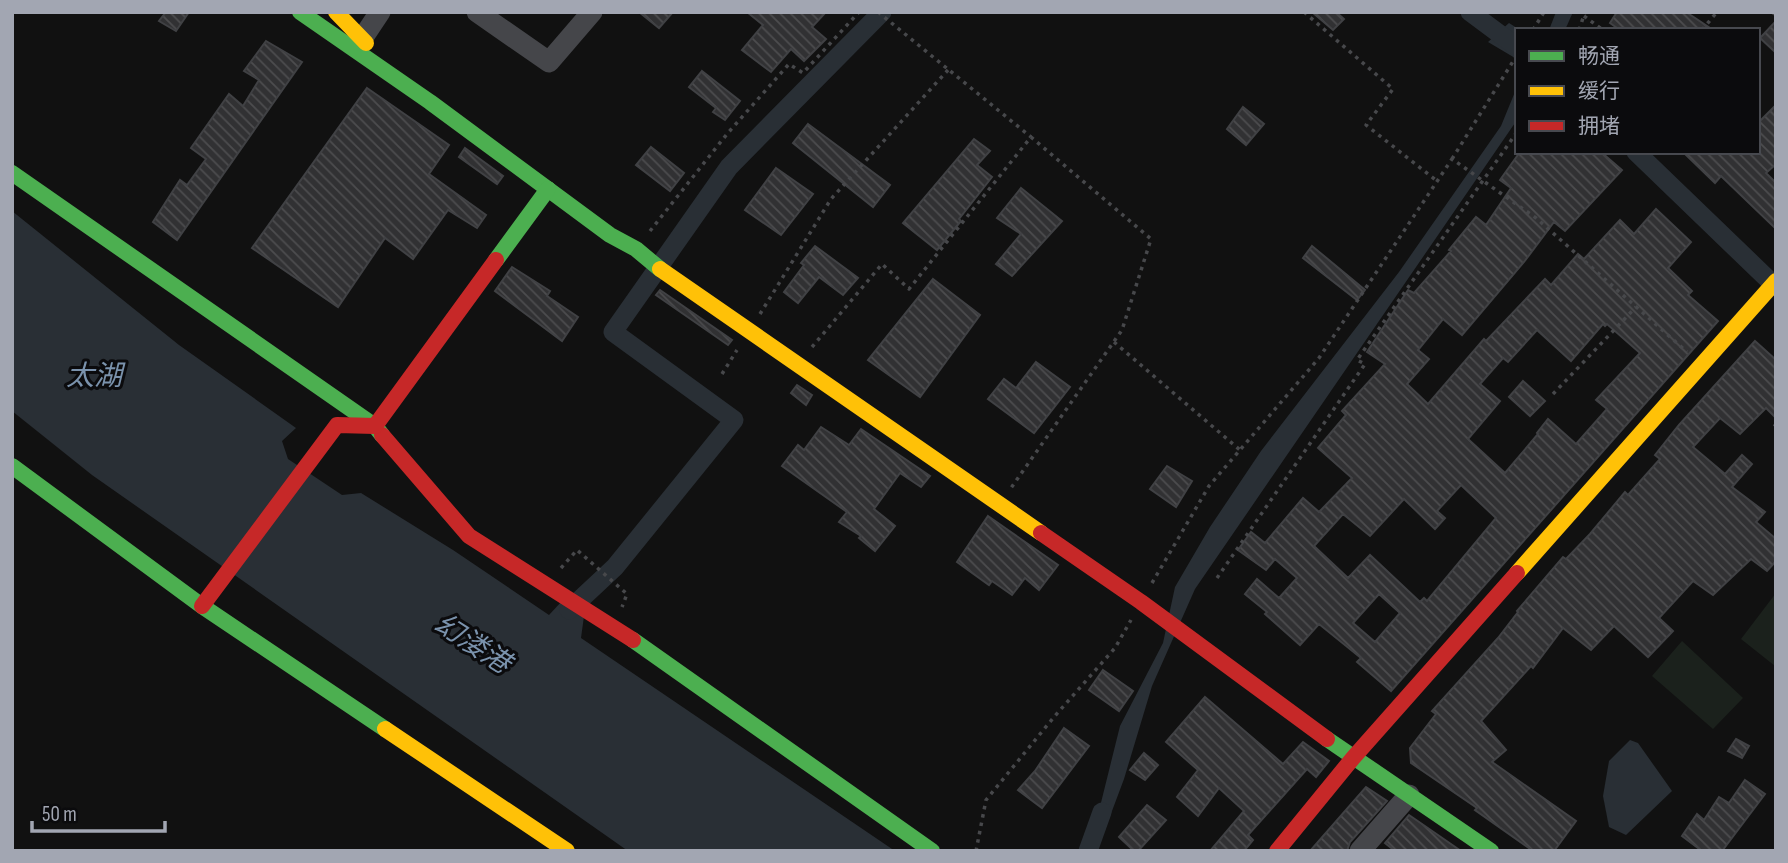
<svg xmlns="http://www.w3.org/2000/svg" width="1788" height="863" font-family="'Sofia Sans Condensed','Noto Sans SC',sans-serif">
  <defs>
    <pattern id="building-back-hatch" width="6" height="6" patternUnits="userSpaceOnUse" patternTransform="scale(1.75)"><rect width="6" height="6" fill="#313133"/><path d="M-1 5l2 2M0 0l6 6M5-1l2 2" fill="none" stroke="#4c4c4e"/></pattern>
  </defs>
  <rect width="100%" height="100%" fill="#111"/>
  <g fill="#1b211c">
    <polygon points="1776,593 1776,666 1775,666 1741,639"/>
    <polygon points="1682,641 1743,698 1713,729 1652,676"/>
  </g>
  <g fill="#292f35">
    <polygon points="1556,12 1573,12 1565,30 1549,30"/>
    <polygon points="1509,23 1520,30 1517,30 1517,63 1515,58 1488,42"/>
    <polygon points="1517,87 1517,120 1195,589 1152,686 1124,779 1097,851 1089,851 1120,726 1163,643 1175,587 1210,527 1261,451 1399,272 1501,126"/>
    <polygon points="12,211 179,345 296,428 282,441 288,459 342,495 361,493 453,550 549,615 562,601 584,616 581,638 895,851 628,851 92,475 12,411"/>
    <polygon points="1630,740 1638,743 1672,791 1626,835 1609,827 1603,796 1609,761"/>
  </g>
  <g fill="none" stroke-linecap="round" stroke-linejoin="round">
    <g stroke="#292f35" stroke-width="19">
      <polyline points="1470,12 1517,47"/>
      <polyline points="1636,152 1776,287"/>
      <polyline points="569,610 615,567 734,420 613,332 729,167 882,12"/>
      <polyline points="1088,851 1102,812"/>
    </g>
  </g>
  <g fill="url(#building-back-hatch)" stroke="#404144" stroke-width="2" fill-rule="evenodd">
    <polygon points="166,12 189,12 176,31 159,21"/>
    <polygon points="639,12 673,12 659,28"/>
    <polygon points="747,12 826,12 812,27 826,39 804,61 791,49 771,72 742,50 763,25"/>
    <polygon points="1312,12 1336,12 1344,19 1333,30"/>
    <polygon points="1617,12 1686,12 1713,30 1620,30 1610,23"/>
    <polygon points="1776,21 1776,53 1760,38"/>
    <polygon points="266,41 302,62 177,240 153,222 180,180 187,185 206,159 191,148 229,94 243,106 259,80 244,71"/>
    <polygon points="702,71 740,101 725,120 713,112 716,108 689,87"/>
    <polygon points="367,88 449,145 429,174 486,215 477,228 448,210 413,259 385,238 338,307 252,248"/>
    <polygon points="1776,105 1776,164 1766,173 1776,183 1776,229 1721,176 1715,183 1683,152 1758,152 1758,123"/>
    <polygon points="1243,107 1264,124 1246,145 1227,129"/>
    <polygon points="808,124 890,185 873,207 793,143"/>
    <polygon points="974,139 990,151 977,165 992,177 959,219 961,221 937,250 903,223"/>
    <polygon points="651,147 684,173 670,191 636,165"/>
    <polygon points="465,148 503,176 497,184 459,157"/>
    <path d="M 1520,152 L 1601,152 L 1622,170 L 1565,231 L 1554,222 L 1524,262 L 1462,335 L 1443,319 L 1418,350 L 1429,359 L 1407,384 L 1428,404 L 1484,339 L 1486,341 L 1545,279 L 1551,285 L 1578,254 L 1584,259 L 1620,220 L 1634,234 L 1656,209 L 1691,242 L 1668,268 L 1692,291 L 1688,295 L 1718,321 L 1391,691 L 1357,662 L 1361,658 L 1319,624 L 1300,645 L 1265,614 L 1267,612 L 1245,594 L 1257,579 L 1279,598 L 1297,578 L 1275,559 L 1266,570 L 1238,550 L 1251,532 L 1265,543 L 1303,498 L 1319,512 L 1352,478 L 1318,448 L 1346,415 L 1342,411 L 1385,364 L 1367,352 L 1408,290 L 1414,293 L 1451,251 L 1449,250 L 1476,217 L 1486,225 L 1511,188 L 1500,180 ZM 1603,324 L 1605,326 L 1607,324 L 1640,353 L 1596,400 L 1607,409 L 1576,444 L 1548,419 L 1537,433 L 1538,434 L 1505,473 L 1468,439 L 1500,401 L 1480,384 L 1503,358 L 1508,362 L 1537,330 L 1571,361 ZM 1461,485 L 1496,518 L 1427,601 L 1424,598 L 1420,602 L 1370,555 L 1348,578 L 1314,546 L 1343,514 L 1370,536 L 1404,499 L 1435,529 L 1445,518 L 1437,511 ZM 1379,594 L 1400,613 L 1375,642 L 1353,623 Z"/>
    <polygon points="776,168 813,194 781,235 745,210"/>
    <polygon points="1021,188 1062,221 1012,276 996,264 1021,234 997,218"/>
    <polygon points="815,246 858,278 843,295 819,277 798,303 784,292 804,265 801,263"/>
    <polygon points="1312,246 1365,290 1357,300 1303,258"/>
    <polygon points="512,267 550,291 547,296 578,317 562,341 495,291"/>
    <polygon points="933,279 980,315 920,397 868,360"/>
    <polygon points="660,290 732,340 728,345 656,295"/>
    <polygon points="1755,341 1776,360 1776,418 1766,408 1740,434 1720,418 1693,447 1725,474 1742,455 1752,464 1732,487 1765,512 1756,522 1776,539 1776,561 1767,571 1751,559 1713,595 1693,581 1659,618 1673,631 1648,657 1614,626 1591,650 1563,628 1533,668 1531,666 1481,721 1506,750 1492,762 1576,821 1554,851 1533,851 1475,810 1477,808 1411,763 1410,748 1436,714 1432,711 1498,638 1518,612 1517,611 1563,557 1566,559 1590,534 1625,492 1628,495 1660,459 1655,455 1679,425"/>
    <polygon points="1036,362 1070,387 1034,433 988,399 1004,379 1016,388"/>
    <polygon points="1523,381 1545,401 1530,416 1509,397"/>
    <polygon points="797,385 812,395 806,405 791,393"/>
    <polygon points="821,427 849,445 861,429 930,476 921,487 900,473 874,509 895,526 875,551 859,538 861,536 839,522 847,512 782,466 798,445 804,450"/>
    <polygon points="1167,466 1192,481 1176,507 1150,489"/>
    <polygon points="988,516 1058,565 1039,590 1025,578 1012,595 992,581 989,585 957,562"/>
    <polygon points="1103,670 1133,691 1119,711 1089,690"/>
    <polygon points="1205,697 1283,764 1303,742 1329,761 1316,777 1307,769 1248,835 1253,840 1244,851 1210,851 1244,811 1219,788 1198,816 1177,797 1198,770 1166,742"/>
    <polygon points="1064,728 1089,746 1042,808 1018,790 1035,771"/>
    <polygon points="1736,739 1749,746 1742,758 1728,751"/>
    <polygon points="1144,753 1158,765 1145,780 1130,770"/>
    <polygon points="1745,780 1765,794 1722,851 1702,851 1682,836 1697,814 1704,820 1719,797 1729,803"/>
    <polygon points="1366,787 1387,801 1350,842 1347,851 1310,851"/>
    <polygon points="1147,805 1166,820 1138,851 1134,851 1119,837"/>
    <polygon points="1409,815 1461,851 1395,851 1385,843"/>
  </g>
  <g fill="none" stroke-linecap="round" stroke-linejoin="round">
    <g stroke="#47484b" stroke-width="3.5" stroke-dasharray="3.5 5" stroke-linecap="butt">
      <polyline points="878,12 1031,137"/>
      <polyline points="1304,12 1393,89 1366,125 1437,181"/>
      <polyline points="1772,12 1776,15"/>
      <polyline points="1584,16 1603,30"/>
      <polyline points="1533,30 1544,12"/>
      <polyline points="1579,30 1585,12"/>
      <polyline points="1702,30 1717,12"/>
      <polyline points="1452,159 1517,55"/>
      <polyline points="650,231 727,134 789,64 803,73 859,12"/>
      <polyline points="760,314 831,199 948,70"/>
      <polyline points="1114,342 1240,450"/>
      <polyline points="812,347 882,264 909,289 1031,137 1151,239 1122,330 1011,488"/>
      <polyline points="722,374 737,350"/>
      <polyline points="1553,394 1636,307"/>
      <polyline points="1774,424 1776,426"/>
      <polyline points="561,568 577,550 627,594 622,607"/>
      <polyline points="1217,578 1365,364 1357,360 1517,132"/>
      <polyline points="1152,583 1209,486 1319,358 1452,159 1536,218 1687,352"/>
      <polyline points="976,851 986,800 1054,717 1115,648 1131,620"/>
    </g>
    <g stroke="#45464a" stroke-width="21">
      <polyline points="477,12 549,62 592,12"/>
      <polyline points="362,39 380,12"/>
      <polyline points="1360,851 1409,795"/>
    </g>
    <g stroke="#4caf50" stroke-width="16">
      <polyline points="300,12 430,102 610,235 636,249 660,269"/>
      <polyline points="12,173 375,426 382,435"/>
      <polyline points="496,260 548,189"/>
      <polyline points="12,466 202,606 385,729"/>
      <polyline points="633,640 932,851"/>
      <polyline points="1327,739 1491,851"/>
    </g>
    <g stroke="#ffc107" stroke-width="16">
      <polyline points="336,12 366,43"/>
      <polyline points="660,269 1041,533"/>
      <polyline points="1517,573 1776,281"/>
      <polyline points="385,729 567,851"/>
    </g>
    <g stroke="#c62828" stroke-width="16">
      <polyline points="382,435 469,536 633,640"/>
      <polyline points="1041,533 1141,602 1327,739"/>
      <polyline points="202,606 337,425 375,426 496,260"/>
      <polyline points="1277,851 1353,758 1517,573"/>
    </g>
  </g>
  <g text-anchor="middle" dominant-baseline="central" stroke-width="6" stroke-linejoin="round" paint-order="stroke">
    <g font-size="28" font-style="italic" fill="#7a92ac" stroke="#0b0b0d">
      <text x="94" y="376">太湖</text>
      <text transform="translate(472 644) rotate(33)">幻溇港</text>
    </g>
  </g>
  <rect width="1788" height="863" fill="none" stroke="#a2a6b2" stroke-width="28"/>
  <rect x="1515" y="28" width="245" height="126" fill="#0b0b0d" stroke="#47494f" stroke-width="2"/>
  <rect x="1529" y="51" width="35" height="10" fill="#4caf50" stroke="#47494f" stroke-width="2"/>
  <text x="1578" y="63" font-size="21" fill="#a2a6b2">畅通</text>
  <rect x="1529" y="86" width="35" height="10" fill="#ffc107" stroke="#47494f" stroke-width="2"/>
  <text x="1578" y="98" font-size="21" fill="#a2a6b2">缓行</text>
  <rect x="1529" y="121" width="35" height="10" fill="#c62828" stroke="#47494f" stroke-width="2"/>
  <text x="1578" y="133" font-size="21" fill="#a2a6b2">拥堵</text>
  <path d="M32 821v10h133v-10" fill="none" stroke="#a2a6b2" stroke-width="3.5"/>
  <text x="42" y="821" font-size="21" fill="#a2a6b2" stroke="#0b0b0d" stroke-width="5" paint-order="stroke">50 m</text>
</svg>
